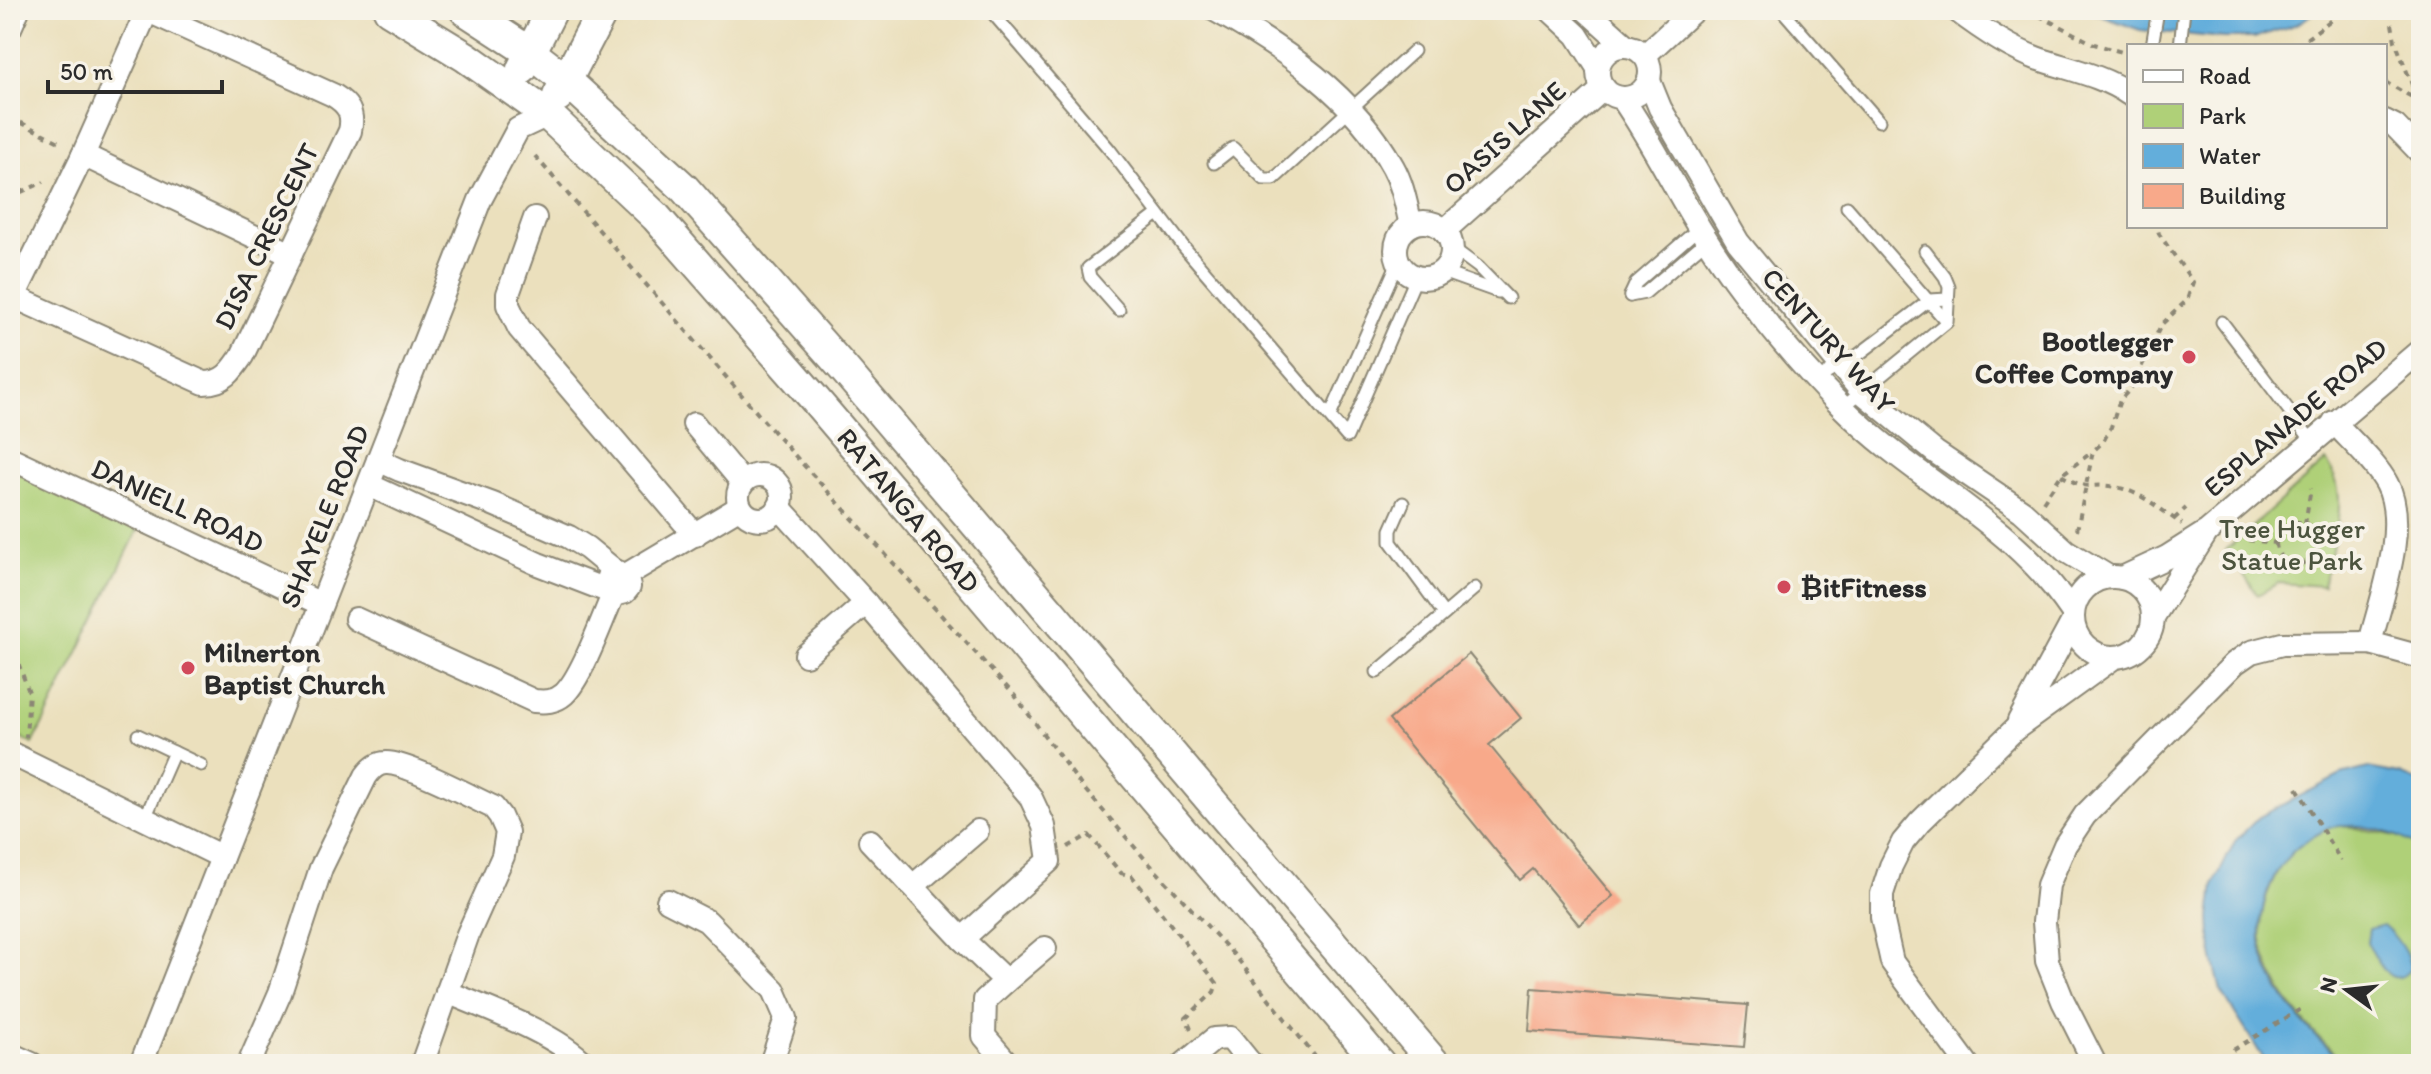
<svg xmlns="http://www.w3.org/2000/svg" width="2431" height="1074" font-family="Itim,sans-serif">
  <rect width="100%" height="100%" fill="#f7f3e8"/>
  <filter id="ink" filterUnits="userSpaceOnUse"><feTurbulence type="fractalNoise" baseFrequency=".0125" numOctaves="2"/><feDisplacementMap in="SourceGraphic" scale="16" xChannelSelector="R" yChannelSelector="G"/><feConvolveMatrix kernelMatrix="1 2 1 2 8 2 1 2 1" color-interpolation-filters="sRGB"/></filter>
  <filter id="wash" filterUnits="userSpaceOnUse"><feTurbulence type="fractalNoise" baseFrequency=".006" numOctaves="4" result="noise"/><feDisplacementMap in="SourceGraphic" scale="32" xChannelSelector="R" yChannelSelector="G"/><feGaussianBlur stdDeviation="1.8" result="paint"/><feColorMatrix in="noise" values="0 0 0 0 0 0 0 0 0 0 0 0 0 0 0 0 0 1.4 0 .05"/><feComposite in="paint" operator="in"/></filter>
  <g filter="url(#wash)">
    <rect width="100%" height="100%" fill="#ebe0bd"/>
    <g fill="#afd078" stroke="#6d7e52" stroke-width="2">
      <path d="M 2326,461 C 2353,496 2331,547 2323,586 L 2278,583 L 2258,595 L 2226,550 Z"/>
      <polygon points="10,469 138,530 33,744 10,733"/>
      <path d="M 2337,824 L 2406,838 L 2421,849 L 2421,1064 L 2345,1063 C 2298,1020 2240,959 2269,890 C 2276,872 2287,852 2304,841 C 2314,834 2327,830 2337,824 Z"/>
    </g>
    <g fill="#63aedb" stroke="#476c83" stroke-width="2">
      <polygon points="2085,10 2319,10 2297,24 2254,38 2224,38 2140,30"/>
      <path d="M 2368,768 L 2400,774 L 2421,783 L 2421,849 C 2400,834 2367,824 2340,825 C 2333,825 2324,831 2318,834 C 2278,854 2258,897 2261,941 C 2265,987 2312,1036 2346,1064 L 2267,1064 L 2221,991 L 2212,954 L 2210,918 L 2214,884 L 2235,841 L 2259,817 L 2341,775 Z"/>
      <path d="M 2383,925 C 2394,934 2410,954 2410,969 C 2391,994 2376,958 2367,942 L 2369,929 Z"/>
    </g>
    <g id="blocks">
      <g fill="#f8a98a">
        <polygon points="1469,654 1521,718 1489,745 1613,896 1579,925 1533,869 1520,880 1389,720"/>
        <polygon points="1532,988 1748,1005 1744,1047 1529,1031"/>
      </g>
    </g>
  </g>
  <g filter="url(#ink)">
    <use href="#blocks" fill-opacity="0" stroke="#8b8674" stroke-width="2"/>
    <g fill="none" stroke-linecap="round" stroke-linejoin="round">
      <defs>
        <g id="lane">
          <polyline points="990,10 1110,150 1183,246 1347,437 1416,278"/>
          <polyline points="1782,10 1879,121"/>
          <polyline points="2152,46 2158,10"/>
          <polyline points="2180,46 2184,10"/>
          <polyline points="1214,163 1233,148 1264,179 1274,179 1414,51"/>
          <polyline points="1847,207 1946,321"/>
          <polyline points="1451,247 1478,267 1508,298"/>
          <polyline points="1442,272 1498,292"/>
          <polyline points="1630,296 1636,283 1699,228"/>
          <polyline points="1630,296 1645,293 1707,240"/>
          <polyline points="1119,310 1090,277 1088,268 1158,214"/>
          <polyline points="2222,322 2312,441"/>
          <polyline points="1816,380 1858,355 1930,300 1947,299"/>
          <polyline points="1842,408 1947,322 1949,287 1945,277 1925,251"/>
          <polyline points="1330,416 1398,262"/>
          <polyline points="1403,503 1391,530 1391,542 1444,614"/>
          <polyline points="1377,672 1475,588"/>
          <polyline points="138,735 201,765"/>
          <polyline points="145,818 174,752"/>
        </g>
        <g id="street">
          <path d="M 1215,10 C 1284,48 1354,96 1393,167 C 1403,185 1406,205 1411,225"/>
          <polyline points="1550,10 1577,35 1598,68"/>
          <polyline points="1586,10 1625,45"/>
          <path d="M 1956,10 C 1981,29 2007,47 2036,58 C 2067,69 2102,75 2129,94"/>
          <polyline points="10,28 18,10"/>
          <circle cx="1624" cy="72" r="26"/>
          <polyline points="1645,55 1694,10"/>
          <polyline points="1649,81 1660,108 1738,242 1862,392 1935,452 2022,511 2066,551 2109,577"/>
          <path d="M 1622,98 C 1651,140 1673,185 1700,229 C 1737,290 1792,357 1843,408 C 1919,484 2011,520 2073,613"/>
          <polyline points="2385,121 2395,126 2421,153"/>
          <polyline points="83,155 291,254"/>
          <polyline points="535,218 508,294 508,305 519,328 695,535"/>
          <circle cx="1424" cy="250" r="28"/>
          <polyline points="1444,231 1604,88"/>
          <path d="M 10,295 L 204,383 C 224,383 232,371 242,356 L 350,131 C 354,113 348,104 333,95 L 146,10"/>
          <polyline points="10,305 83,155 147,11"/>
          <path d="M 2334,422 C 2350,440 2376,463 2387,484 C 2409,526 2381,599 2370,643"/>
          <polyline points="694,424 742,482"/>
          <polyline points="10,458 321,604"/>
          <polyline points="378,460 400,470 493,504 569,537 587,548 615,571"/>
          <circle cx="760" cy="497" r="22"/>
          <polyline points="369,485 538,564 608,591"/>
          <polyline points="779,507 866,603 1030,796 1044,826 1049,861 962,939 1006,981 985,1000 984,1036 1008,1064"/>
          <polyline points="626,575 629,587 625,592 613,595 605,586 609,574 615,571 626,575 740,507"/>
          <circle cx="2113" cy="617" r="40"/>
          <polyline points="2122,578 2167,557 2208,531 2421,350"/>
          <polyline points="2153,617 2205,535"/>
          <path d="M 356,619 L 534,701 C 545,702 555,702 564,694 C 582,677 602,620 613,595"/>
          <polyline points="806,655 866,603"/>
          <polyline points="2019,721 2073,621"/>
          <polyline points="10,753 222,857"/>
          <polyline points="870,841 962,939"/>
          <polyline points="913,886 977,831"/>
          <polyline points="668,901 707,921 774,990 786,1018 771,1064"/>
          <polyline points="1006,981 1045,948"/>
          <path d="M 447,992 C 487,1009 555,1033 585,1064"/>
          <polyline points="10,1054 32,1064"/>
          <polyline points="141,1064 480,200 518,129 548,115"/>
          <path d="M 249,1064 L 280,993 L 321,868 L 366,776 C 371,769 377,763 386,763 C 406,762 471,797 493,807 L 500,816 L 507,832 L 503,856 L 468,934 L 422,1064"/>
          <polyline points="1184,1064 1214,1039 1230,1038 1251,1064"/>
          <polyline points="1967,1064 1892,962 1882,917 1882,894 1891,866 1903,842 1920,822 2015,729 2113,658"/>
          <polyline points="2095,1064 2063,1001 2047,961 2044,922 2048,885 2065,845 2085,815 2235,663 2251,652 2282,644 2370,643 2421,657"/>
        </g>
        <g id="secondary">
          <polyline points="389,10 466,57 548,115 656,217 812,396 1380,1064"/>
          <polyline points="465,10 531,53 566,80 684,188 844,369 1435,1064"/>
          <polyline points="522,69 552,10"/>
          <polyline points="558,96 603,10"/>
        </g>
      </defs>
      <use href="#lane" stroke="#8b8674" stroke-width="15"/>
      <use href="#street" stroke="#8b8674" stroke-width="26"/>
      <use href="#secondary" stroke="#8b8674" stroke-width="34"/>
      <g stroke="#8b8674" stroke-width="4" stroke-dasharray="6 6" stroke-linecap="butt">
        <polyline points="2028,10 2094,44 2129,54"/>
        <polyline points="2392,24 2395,41 2418,100"/>
        <polyline points="2297,46 2331,20"/>
        <polyline points="2385,82 2421,102"/>
        <polyline points="10,117 63,144"/>
        <polyline points="535,156 778,437 1016,697 1080,784 1145,859 1236,957 1321,1064"/>
        <polyline points="10,197 44,182"/>
        <path d="M 2061,475 C 2091,493 2088,482 2115,487 C 2140,491 2161,510 2182,524"/>
        <polyline points="2043,502 2061,475 2091,453"/>
        <polyline points="2174,519 2186,508"/>
        <circle cx="2297" cy="543" r="21"/>
        <polyline points="2305,524 2311,488"/>
        <polyline points="2077,530 2093,451 2103,442 2111,427 2120,400 2132,387 2161,325 2187,300 2193,282 2159,234 2157,226"/>
        <polyline points="2248,540 2276,543"/>
        <polyline points="10,641 29,692 26,737"/>
        <polyline points="2297,788 2341,861"/>
        <polyline points="1068,847 1089,835 1121,873 1132,876 1217,983 1214,992 1186,1018 1191,1029"/>
        <polyline points="2233,1050 2304,1007"/>
      </g>
      <use href="#lane" stroke="#fff" stroke-width="11"/>
      <use href="#street" stroke="#fff" stroke-width="22"/>
      <use href="#secondary" stroke="#fff" stroke-width="30"/>
    </g>
  </g>
  <g fill="#d1495b" stroke="#f7f3e8" stroke-width="3">
    <circle cx="2189" cy="357" r="8"/>
    <circle cx="1784" cy="587" r="8"/>
    <circle cx="188" cy="668" r="8"/>
  </g>
  <g text-anchor="middle" dominant-baseline="central" stroke-width="8" stroke-linejoin="round" paint-order="stroke">
    <g font-size="28" fill="#2b2b2b" stroke="#f7f3e8">
      <text transform="translate(1504 137) rotate(-42)">OASIS LANE</text>
      <text transform="translate(266 236) rotate(-64)">DISA CRESCENT</text>
      <text transform="translate(1829 340) rotate(48)">CENTURY WAY</text>
      <text transform="translate(2295 417) rotate(-40)">ESPLANADE ROAD</text>
      <text transform="translate(178 505) rotate(25)">DANIELL ROAD</text>
      <text transform="translate(909 510) rotate(50)">RATANGA ROAD</text>
      <text transform="translate(324 516) rotate(-68)">SHAYELE ROAD</text>
    </g>
    <g font-size="28" font-weight="bold" fill="#2b2b2b" stroke="#f7f3e8" text-anchor="start">
      <text x="2173" y="341" text-anchor="end">Bootlegger<tspan x="2173" dy="32">Coffee Company</tspan></text>
      <text x="1800" y="587">₿itFitness</text>
      <text x="204" y="652">Milnerton<tspan x="204" dy="32">Baptist Church</tspan></text>
    </g>
    <g font-size="28" fill="#4c543e" stroke="#f7f3e8">
      <text x="2292" y="528">Tree Hugger<tspan x="2292" dy="32">Statue Park</tspan></text>
    </g>
  </g>
  <rect width="2431" height="1074" fill="none" stroke="#f7f3e8" stroke-width="40"/>
  <rect x="2127" y="44" width="260" height="184" fill="#f7f3e8" stroke="#a5a39c" stroke-width="2"/>
  <rect x="2143" y="70" width="40" height="12" fill="#ffffff" stroke="#a5a39c" stroke-width="2"/>
  <text x="2199" y="84" font-size="24" fill="#2b2b2b">Road</text>
  <rect x="2143" y="104" width="40" height="24" fill="#afd078" stroke="#a5a39c" stroke-width="2"/>
  <text x="2199" y="124" font-size="24" fill="#2b2b2b">Park</text>
  <rect x="2143" y="144" width="40" height="24" fill="#63aedb" stroke="#a5a39c" stroke-width="2"/>
  <text x="2199" y="164" font-size="24" fill="#2b2b2b">Water</text>
  <rect x="2143" y="184" width="40" height="24" fill="#f8a98a" stroke="#a5a39c" stroke-width="2"/>
  <text x="2199" y="204" font-size="24" fill="#2b2b2b">Building</text>
  <g transform="translate(2347 990) rotate(285)" stroke="#f7f3e8" stroke-width="6" paint-order="stroke">
  <path d="M0-6L14 30L0 20L-14 30Z" fill="#2b2b2b"/>
  <text y="-12" font-size="22" font-weight="bold" text-anchor="middle" fill="#2b2b2b">N</text>
  </g>
  <path d="M48 80v12h174v-12" fill="none" stroke="#2b2b2b" stroke-width="4"/>
  <text x="60" y="80" font-size="24" fill="#2b2b2b" stroke="#f7f3e8" stroke-width="6" paint-order="stroke">50 m</text>
</svg>
